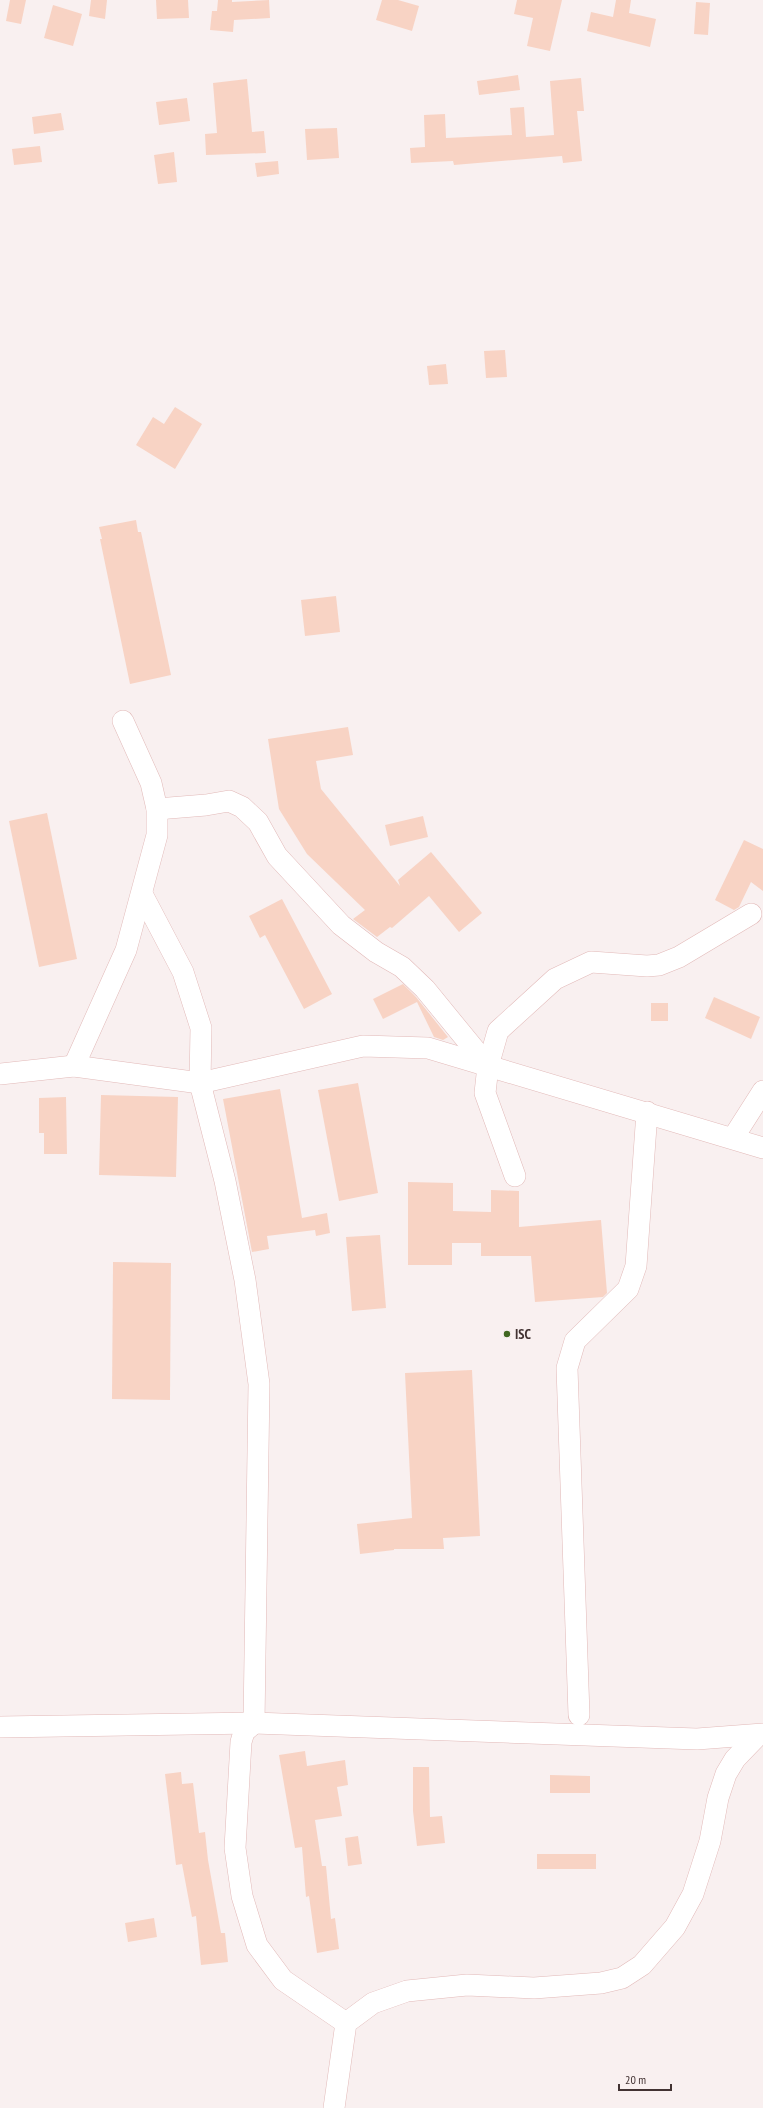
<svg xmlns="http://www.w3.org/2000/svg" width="763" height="2108" font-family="'PT Sans Narrow',sans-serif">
  <rect width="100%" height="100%" fill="#f9f0f0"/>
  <g fill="#f8d3c4">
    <polygon points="10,0 26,0 21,24 6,21"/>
    <polygon points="91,0 107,0 105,19 89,16"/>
    <polygon points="156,0 188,0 189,18 157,19"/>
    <polygon points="218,0 232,0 232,2 269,0 270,18 234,20 233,32 210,30 212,11 217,11"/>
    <polygon points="382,0 398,0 419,6 412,31 376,20"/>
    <polygon points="517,0 562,0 550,51 527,46 533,18 514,14"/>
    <polygon points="616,0 631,0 629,13 656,19 650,47 587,31 591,12 613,17"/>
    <polygon points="696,2 710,3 708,35 694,34"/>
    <polygon points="53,5 82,14 73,46 44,38"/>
    <polygon points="518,75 520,90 479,95 477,81"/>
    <polygon points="581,78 584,111 577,111 582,161 563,163 562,156 454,165 453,161 411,163 410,148 425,147 424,115 445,114 446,138 512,135 510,108 524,107 526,137 554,135 550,81"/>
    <polygon points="247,79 252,132 264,131 266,153 206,155 205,134 217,133 213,83"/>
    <polygon points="187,98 190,121 159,125 156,102"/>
    <polygon points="61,113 64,130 34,134 32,117"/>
    <polygon points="337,128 339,158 307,160 305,129"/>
    <polygon points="40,146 42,162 14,165 12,149"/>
    <polygon points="174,152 177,182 158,184 154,155"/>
    <polygon points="278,161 279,174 257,177 255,163"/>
    <polygon points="505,350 507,377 486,378 484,351"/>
    <polygon points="446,364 448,384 429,385 427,366"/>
    <polygon points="175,407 202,424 175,469 136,445 153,417 164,424"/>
    <polygon points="136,520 138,532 141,532 171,675 130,684 100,539 102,539 99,527"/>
    <polygon points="336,596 340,632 305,636 301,600"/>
    <polygon points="348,727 353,755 316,761 321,789 400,886 398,880 431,852 482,913 459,932 429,896 392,928 390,927 377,937 353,919 365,910 307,854 279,809 268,739"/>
    <polygon points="47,813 77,959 39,967 9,821"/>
    <polygon points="423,816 428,837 390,846 385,825"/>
    <polygon points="744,840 763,849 763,891 751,882 739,907 734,910 715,900"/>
    <polygon points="282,899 332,994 304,1009 265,935 260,938 249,916"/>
    <polygon points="403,984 416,997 448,1037 443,1040 434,1037 417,1002 383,1019 373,999"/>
    <polygon points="714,997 760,1017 751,1039 705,1018"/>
    <rect x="651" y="1003" width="17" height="18"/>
    <polygon points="358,1083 378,1193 339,1201 318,1090"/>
    <polygon points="280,1089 302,1218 327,1213 330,1233 316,1236 315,1230 267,1236 269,1249 252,1252 223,1099"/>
    <polygon points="101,1095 178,1097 176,1177 99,1175"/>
    <polygon points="66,1097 67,1154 44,1154 44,1133 39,1133 39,1098"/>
    <polygon points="408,1182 453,1183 453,1211 491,1212 491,1190 519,1191 519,1227 601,1220 607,1293 603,1297 535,1302 531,1256 481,1256 481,1243 452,1243 452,1265 408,1265"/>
    <polygon points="380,1235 386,1308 352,1311 346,1237"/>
    <polygon points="113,1262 171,1263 170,1400 112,1399"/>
    <polygon points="472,1370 480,1536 443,1538 444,1549 394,1549 394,1550 360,1554 357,1524 412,1518 405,1373"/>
    <polygon points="305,1751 307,1766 345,1760 348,1785 337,1787 342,1816 315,1820 322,1866 326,1866 331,1919 335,1918 339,1949 317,1953 309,1896 306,1897 302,1847 295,1848 279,1755"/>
    <polygon points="413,1767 429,1767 430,1817 442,1816 445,1843 417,1846 413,1811"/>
    <polygon points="181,1772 182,1784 193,1783 199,1833 205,1832 208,1860 221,1933 225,1933 228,1962 201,1965 196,1916 192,1917 182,1864 176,1865 165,1774"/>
    <polygon points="550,1775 590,1776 590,1793 550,1793"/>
    <polygon points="358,1836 362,1864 348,1866 345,1838"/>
    <rect x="537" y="1854" width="59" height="15"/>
    <polygon points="154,1918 157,1937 128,1942 125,1923"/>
  </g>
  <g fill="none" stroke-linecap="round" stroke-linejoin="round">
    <defs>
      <g id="minor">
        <polyline points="157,809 206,805 229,801 242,807 258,822 277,856 341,925 376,952 402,967 425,989 488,1066"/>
        <polyline points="142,894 183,972 201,1028 200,1083 225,1181 245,1280 259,1384 254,1723 244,1732 241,1742 235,1848 242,1896 257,1945 283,1980 346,2023"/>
        <polyline points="74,1066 126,950 157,835 157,809 151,783 123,721"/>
        <polyline points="0,1074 74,1066 200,1083 363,1046 428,1048 763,1148"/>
        <polyline points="733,1138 763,1091"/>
        <polyline points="515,1176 485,1093 488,1066 498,1031 555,979 591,962 647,966 659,965 679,957 751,914"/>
        <polyline points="579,1715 567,1368 575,1341 628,1289 636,1266 647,1112"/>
        <polyline points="0,1727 254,1723 697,1739 763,1734"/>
        <polyline points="334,2108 346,2023 373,2003 407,1991 467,1985 534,1988 601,1983 622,1978 642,1965 675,1927 693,1894 710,1841 718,1798 726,1774 735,1759 758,1735"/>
      </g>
    </defs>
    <use href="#minor" stroke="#e2b9b8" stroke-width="22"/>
    <use href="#minor" stroke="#fff" stroke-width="21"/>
  </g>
  <circle fill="#406620" stroke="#f9f0f0" stroke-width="1.5" cx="507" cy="1334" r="4"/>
  <g text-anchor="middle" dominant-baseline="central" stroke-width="3" stroke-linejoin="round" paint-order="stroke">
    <g font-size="14" font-weight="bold" fill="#423232" stroke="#f9f0f0" text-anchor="start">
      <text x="515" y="1334">ISC</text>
    </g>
  </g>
  <path d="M619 2084v6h52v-6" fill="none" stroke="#423232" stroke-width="2"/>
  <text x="625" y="2084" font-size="12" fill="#423232" stroke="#f9f0f0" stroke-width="3" paint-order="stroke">20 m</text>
</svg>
